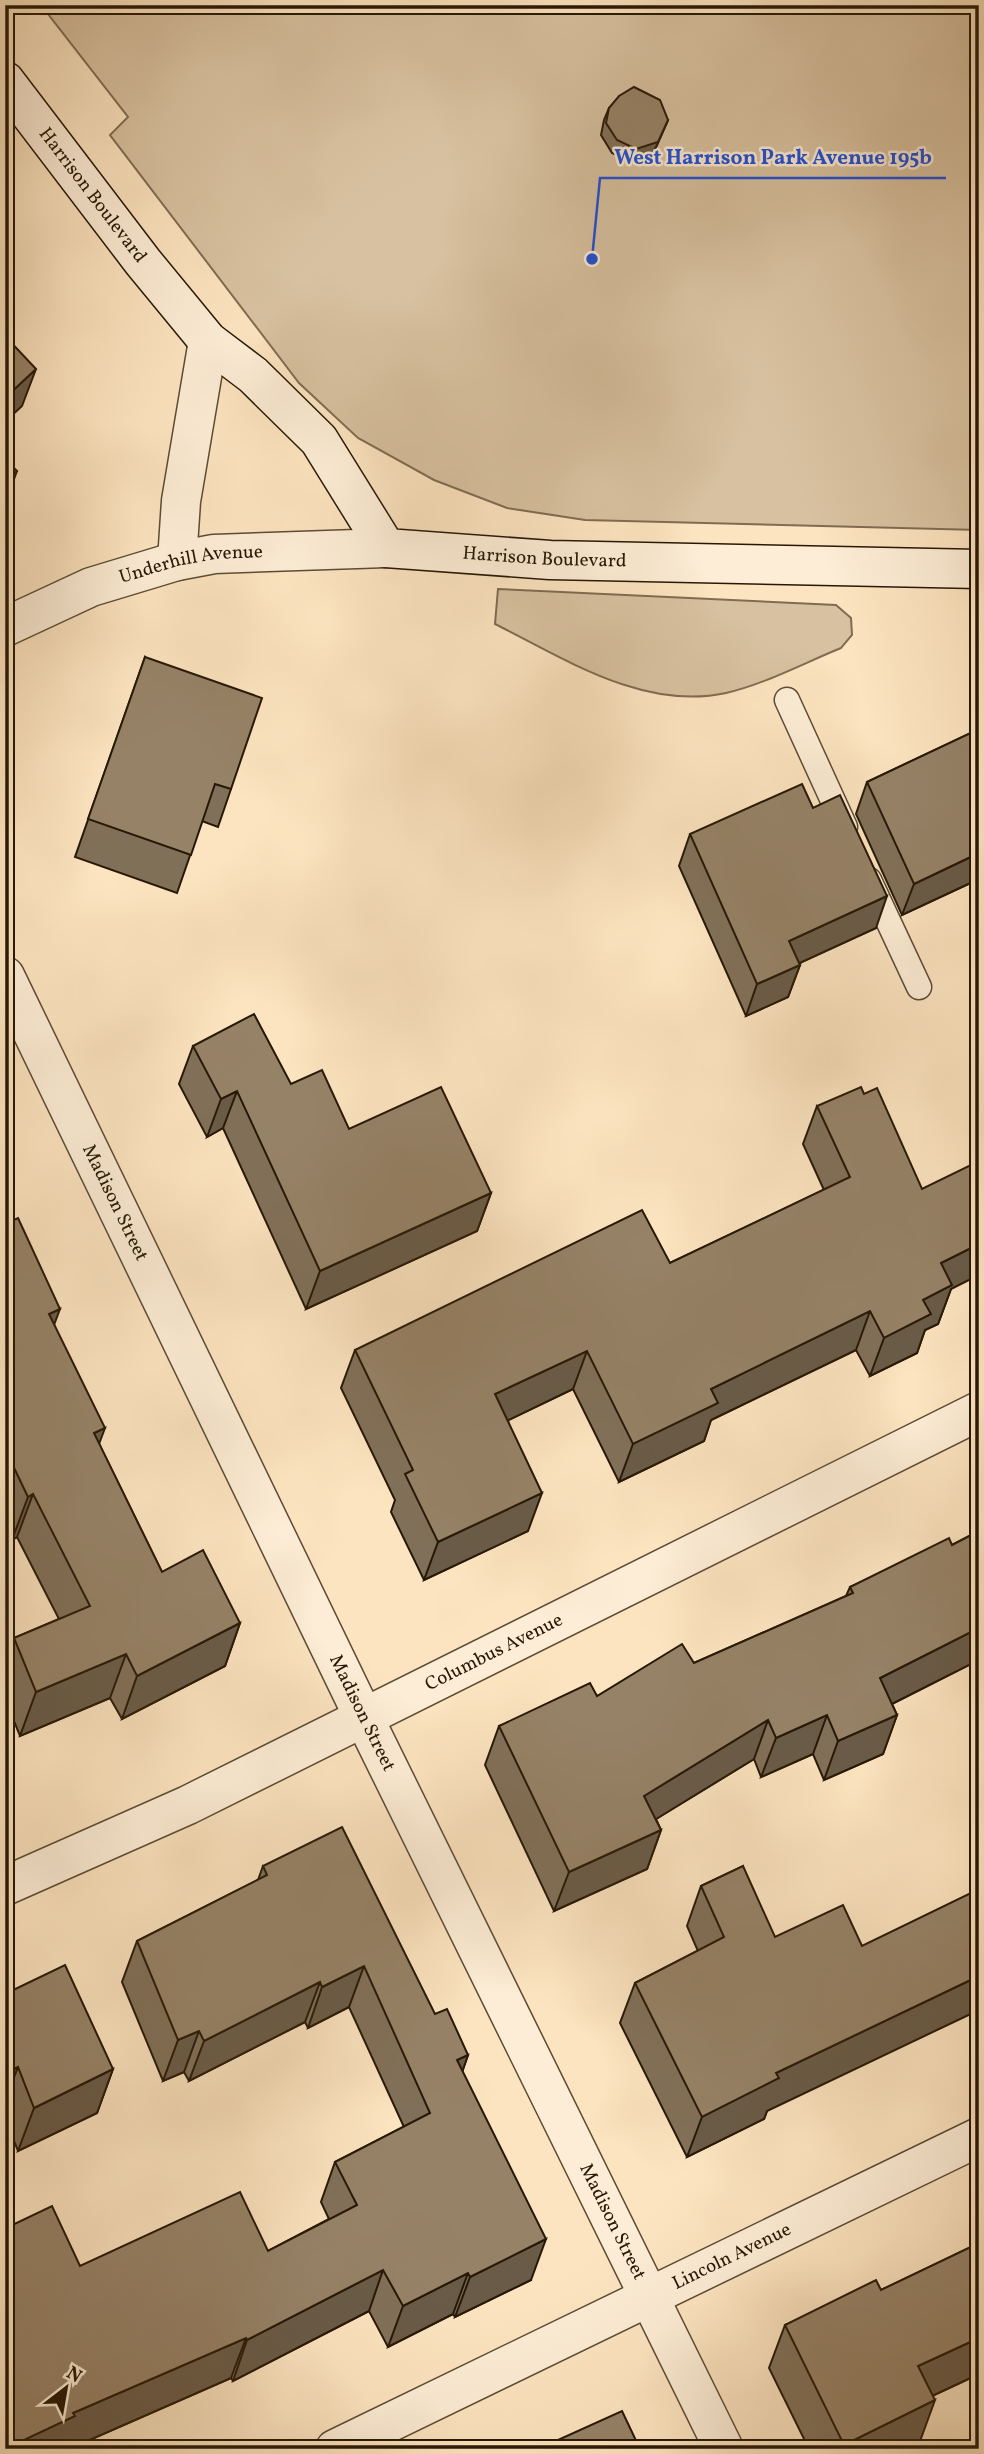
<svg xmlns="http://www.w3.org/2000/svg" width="984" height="2454" font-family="Vollkorn,serif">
  <rect width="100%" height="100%" fill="#fce4c0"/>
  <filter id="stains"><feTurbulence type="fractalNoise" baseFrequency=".00286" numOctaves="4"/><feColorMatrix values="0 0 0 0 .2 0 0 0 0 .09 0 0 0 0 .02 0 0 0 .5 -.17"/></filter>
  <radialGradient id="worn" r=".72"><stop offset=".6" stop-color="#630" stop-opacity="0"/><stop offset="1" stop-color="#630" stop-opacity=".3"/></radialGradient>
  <g fill="#d8c1a0" stroke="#806c53" stroke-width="2">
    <polygon points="41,5 979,5 979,530 585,520 507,508 434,480 358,438 299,383 110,135 128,117"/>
    <path d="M 498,589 L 836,605 L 851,618 L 852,635 L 841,648 C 804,663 765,684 726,693 C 644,711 565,659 495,624 Z"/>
  </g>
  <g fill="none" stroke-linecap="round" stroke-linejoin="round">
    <defs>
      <g id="service">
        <polyline points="787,700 845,827"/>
        <polyline points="869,880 919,987"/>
      </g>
      <g id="minor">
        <path id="s1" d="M 5,976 L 364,1718 L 724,2449"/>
        <path id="s2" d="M 5,1886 L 188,1805 L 979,1411"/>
        <path id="s3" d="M 335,2449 L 979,2137"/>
      </g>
      <g id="tertiary">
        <polyline points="177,561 181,501 208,341"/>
        <path id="s4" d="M 5,627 L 91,587 L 177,561 L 214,554 L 386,548"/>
      </g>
      <g id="secondary">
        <path id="s5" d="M 5,81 L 143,262 L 208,341 L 253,375 L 319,440 L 386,548 L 550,560 L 979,569"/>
      </g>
    </defs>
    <use href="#service" stroke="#5c4b34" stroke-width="27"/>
    <use href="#minor" stroke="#5c4b34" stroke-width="41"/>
    <use href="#tertiary" stroke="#5c4b34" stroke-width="41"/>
    <use href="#secondary" stroke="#271806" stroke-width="41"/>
    <use href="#service" stroke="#fdedd6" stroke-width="24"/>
    <use href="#minor" stroke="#fdedd6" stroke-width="38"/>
    <use href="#tertiary" stroke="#fdedd6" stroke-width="38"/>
    <use href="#secondary" stroke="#fdedd6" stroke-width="38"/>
  </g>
  <g fill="#817059" stroke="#271806" stroke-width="2">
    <polygon points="609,108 668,120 653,154 631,162 612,153 601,135 604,120"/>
    <polygon points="145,657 231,789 218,827 202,821 177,893 75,857"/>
    <polygon points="979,729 979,879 902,915 856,814 867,782"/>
    <polygon points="813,808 876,928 799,963 800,965 788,997 746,1016 679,866 690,834"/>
    <polygon points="193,1046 291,1084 349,1129 491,1193 477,1231 306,1309 223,1128 207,1137 179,1084"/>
    <polygon points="817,1106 951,1289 938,1324 925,1330 917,1353 870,1376 856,1350 711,1420 704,1441 619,1482 573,1389 508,1420 528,1531 424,1580 391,1512 395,1500 341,1388 355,1350 670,1263 824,1190 803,1144"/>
    <polygon points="5,1224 54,1325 99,1444 162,1572 240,1623 225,1666 122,1719 110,1698 20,1736 5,1699 5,1661 14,1638 59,1619 17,1537 12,1540 5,1526"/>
    <polygon points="979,1531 979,1660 892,1704 897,1715 883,1754 824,1780 813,1754 761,1777 754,1759 656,1819 661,1830 647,1869 554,1911 485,1765 499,1726 597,1696 694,1663 846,1596 850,1587 952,1545"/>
    <polygon points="263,1866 435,2014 468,2055 462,2072 531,2280 455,2317 453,2314 388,2347 369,2311 233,2381 231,2378 69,2449 5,2449 6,2228 80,2266 268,2251 329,2219 321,2202 335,2162 404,2127 349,2007 308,2028 305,2022 189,2081 184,2072 163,2081 122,1982 137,1941 258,1880"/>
    <polygon points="743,1866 767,2111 764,2119 687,2157 620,2023 635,1983 698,1951 687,1926 701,1886"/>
    <polygon points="5,1994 113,2069 97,2113 18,2151 5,2119"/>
    <polygon points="979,2243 979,2374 932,2396 919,2444 908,2449 809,2449 769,2368 785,2325 881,2290"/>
  </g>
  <g fill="#695b48" stroke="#271806" stroke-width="2">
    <polygon points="668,120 653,154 631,162 636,149"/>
    <polygon points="36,369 22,406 5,422 5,398"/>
    <polygon points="17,471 5,504 5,483"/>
    <polygon points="979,853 979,879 902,915 914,884"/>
    <polygon points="887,896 876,928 778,973 789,941"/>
    <polygon points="800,965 788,997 746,1016 757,984"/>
    <polygon points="237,1091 223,1128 207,1137 221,1099"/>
    <polygon points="491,1193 477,1231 306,1309 320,1271"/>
    <polygon points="979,1244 979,1275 951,1289 938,1324 925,1330 917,1353 870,1376 884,1338 941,1263"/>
    <polygon points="60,1309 44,1352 49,1314"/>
    <polygon points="870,1311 856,1350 711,1420 704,1441 619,1482 633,1444 711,1389"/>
    <polygon points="587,1351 573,1389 482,1433 495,1394"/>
    <polygon points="105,1428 89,1471 94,1433"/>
    <polygon points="542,1493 528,1531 424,1580 438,1542"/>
    <polygon points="33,1494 17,1537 12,1540 28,1497"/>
    <polygon points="240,1623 225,1666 122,1719 137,1676"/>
    <polygon points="979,1628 979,1660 866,1717 880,1678"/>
    <polygon points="126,1654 110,1698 20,1736 36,1692"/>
    <polygon points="827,1715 813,1754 761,1777 776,1738"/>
    <polygon points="897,1715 883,1754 824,1780 838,1741"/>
    <polygon points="768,1720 754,1759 630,1835 644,1796"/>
    <polygon points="661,1830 647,1869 554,1911 569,1872"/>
    <polygon points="364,1966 349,2007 308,2028 322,1987"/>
    <polygon points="979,1976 979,2010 767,2111 764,2119 687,2157 702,2117 776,2073"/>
    <polygon points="320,1982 305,2022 189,2081 204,2041"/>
    <polygon points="199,2031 184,2072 163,2081 178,2040"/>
    <polygon points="468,2055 454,2096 457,2060"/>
    <polygon points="18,2067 5,2101 6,2073"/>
    <polygon points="113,2069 97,2113 18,2151 34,2108"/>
    <polygon points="546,2239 531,2280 455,2317 470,2277"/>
    <polygon points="383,2270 369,2311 233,2381 247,2340"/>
    <polygon points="468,2273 453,2314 388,2347 403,2306"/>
    <polygon points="246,2338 231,2378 69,2449 5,2449 73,2413"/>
    <polygon points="979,2338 979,2374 902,2410 918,2366"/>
    <polygon points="935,2400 919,2444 908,2449 843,2449 844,2445"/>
  </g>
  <g fill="#968267" stroke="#271806" stroke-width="2">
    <polygon points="634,87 660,100 668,120 658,142 636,149 617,140 606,123 609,108 619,96"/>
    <polygon points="5,336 36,369 5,398"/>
    <polygon points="5,459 17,471 5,483"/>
    <polygon points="145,657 262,698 231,789 215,784 191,855 88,819"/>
    <polygon points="979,729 979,853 914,884 867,782"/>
    <polygon points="802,784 813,808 840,795 887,896 789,941 800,965 757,984 690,834"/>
    <polygon points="254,1014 291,1084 322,1070 349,1129 441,1087 491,1193 320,1271 237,1091 221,1099 193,1046"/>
    <polygon points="861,1087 864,1094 877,1088 922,1189 979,1161 979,1244 941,1263 952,1285 923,1300 931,1314 884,1338 870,1311 711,1389 718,1403 633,1444 587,1351 495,1394 542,1493 438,1542 405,1474 413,1470 355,1350 642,1210 670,1263 850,1177 817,1106"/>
    <polygon points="18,1218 60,1309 49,1314 105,1428 94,1433 162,1572 203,1550 240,1623 137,1676 126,1654 36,1692 14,1638 90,1606 33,1494 28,1497 5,1449 5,1224"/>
    <polygon points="979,1531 979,1628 880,1678 897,1715 838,1741 827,1715 776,1738 768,1720 644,1796 661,1830 569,1872 499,1726 590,1683 597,1696 682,1644 694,1663 853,1593 850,1587 949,1538 952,1545"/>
    <polygon points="342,1827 435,2014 447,2009 468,2055 457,2060 546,2239 470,2277 468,2273 403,2306 383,2270 247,2340 246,2338 73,2413 75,2416 5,2449 5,2238 10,2237 6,2228 52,2206 80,2266 240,2192 268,2251 357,2205 335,2162 430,2113 364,1966 322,1987 320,1982 204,2041 199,2031 178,2040 137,1941 267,1875 263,1866"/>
    <polygon points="743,1866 775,1937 843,1905 862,1946 979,1889 979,1976 776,2073 779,2078 702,2117 635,1983 724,1937 701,1886"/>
    <polygon points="65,1965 113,2069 34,2108 18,2067 6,2073 5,2072 5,1994"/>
    <polygon points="979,2243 979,2338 918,2366 935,2400 844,2445 785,2325 876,2280 881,2290"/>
    <polygon points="622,2411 640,2449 551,2449 549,2444"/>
  </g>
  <g text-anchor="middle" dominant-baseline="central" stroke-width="5" stroke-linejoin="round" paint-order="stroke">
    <g font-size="19" fill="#271806" stroke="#fdedd6">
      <text stroke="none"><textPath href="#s5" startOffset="144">Harrison Boulevard</textPath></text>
      <text stroke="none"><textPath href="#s5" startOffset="765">Harrison Boulevard</textPath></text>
      <text stroke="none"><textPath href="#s4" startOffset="198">Underhill Avenue</textPath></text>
      <text stroke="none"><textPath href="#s1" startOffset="252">Madison Street</textPath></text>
      <text stroke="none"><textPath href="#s2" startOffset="542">Columbus Avenue</textPath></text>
      <text stroke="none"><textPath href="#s1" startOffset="819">Madison Street</textPath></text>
      <text stroke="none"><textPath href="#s1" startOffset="1386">Madison Street</textPath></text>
      <text stroke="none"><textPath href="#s3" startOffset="441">Lincoln Avenue</textPath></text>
    </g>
  </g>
  <path fill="none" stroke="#1d4ed8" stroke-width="2.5" d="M592 259L600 178H946"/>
  <circle fill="#1d4ed8" stroke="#fdedd6" stroke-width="2.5" cx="592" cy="259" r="7"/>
  <g font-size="21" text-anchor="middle" font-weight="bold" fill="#1d4ed8" stroke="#fdedd6" stroke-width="5" stroke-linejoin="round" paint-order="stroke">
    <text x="773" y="164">West Harrison Park Avenue 195b</text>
  </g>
  <rect width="984" height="2454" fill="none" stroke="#fce4c0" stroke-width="28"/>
  <rect x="7" y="7" width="970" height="2440" fill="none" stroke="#271806" stroke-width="3.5"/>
  <rect x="14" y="14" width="956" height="2426" fill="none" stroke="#271806" stroke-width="2"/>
  <g transform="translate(66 2388) rotate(31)" stroke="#fdedd6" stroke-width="5" paint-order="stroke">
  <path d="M0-5L12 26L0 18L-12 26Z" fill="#271806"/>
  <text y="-10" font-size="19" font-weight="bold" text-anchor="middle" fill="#271806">N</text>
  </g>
  <rect width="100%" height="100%" filter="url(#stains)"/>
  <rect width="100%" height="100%" fill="url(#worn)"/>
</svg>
